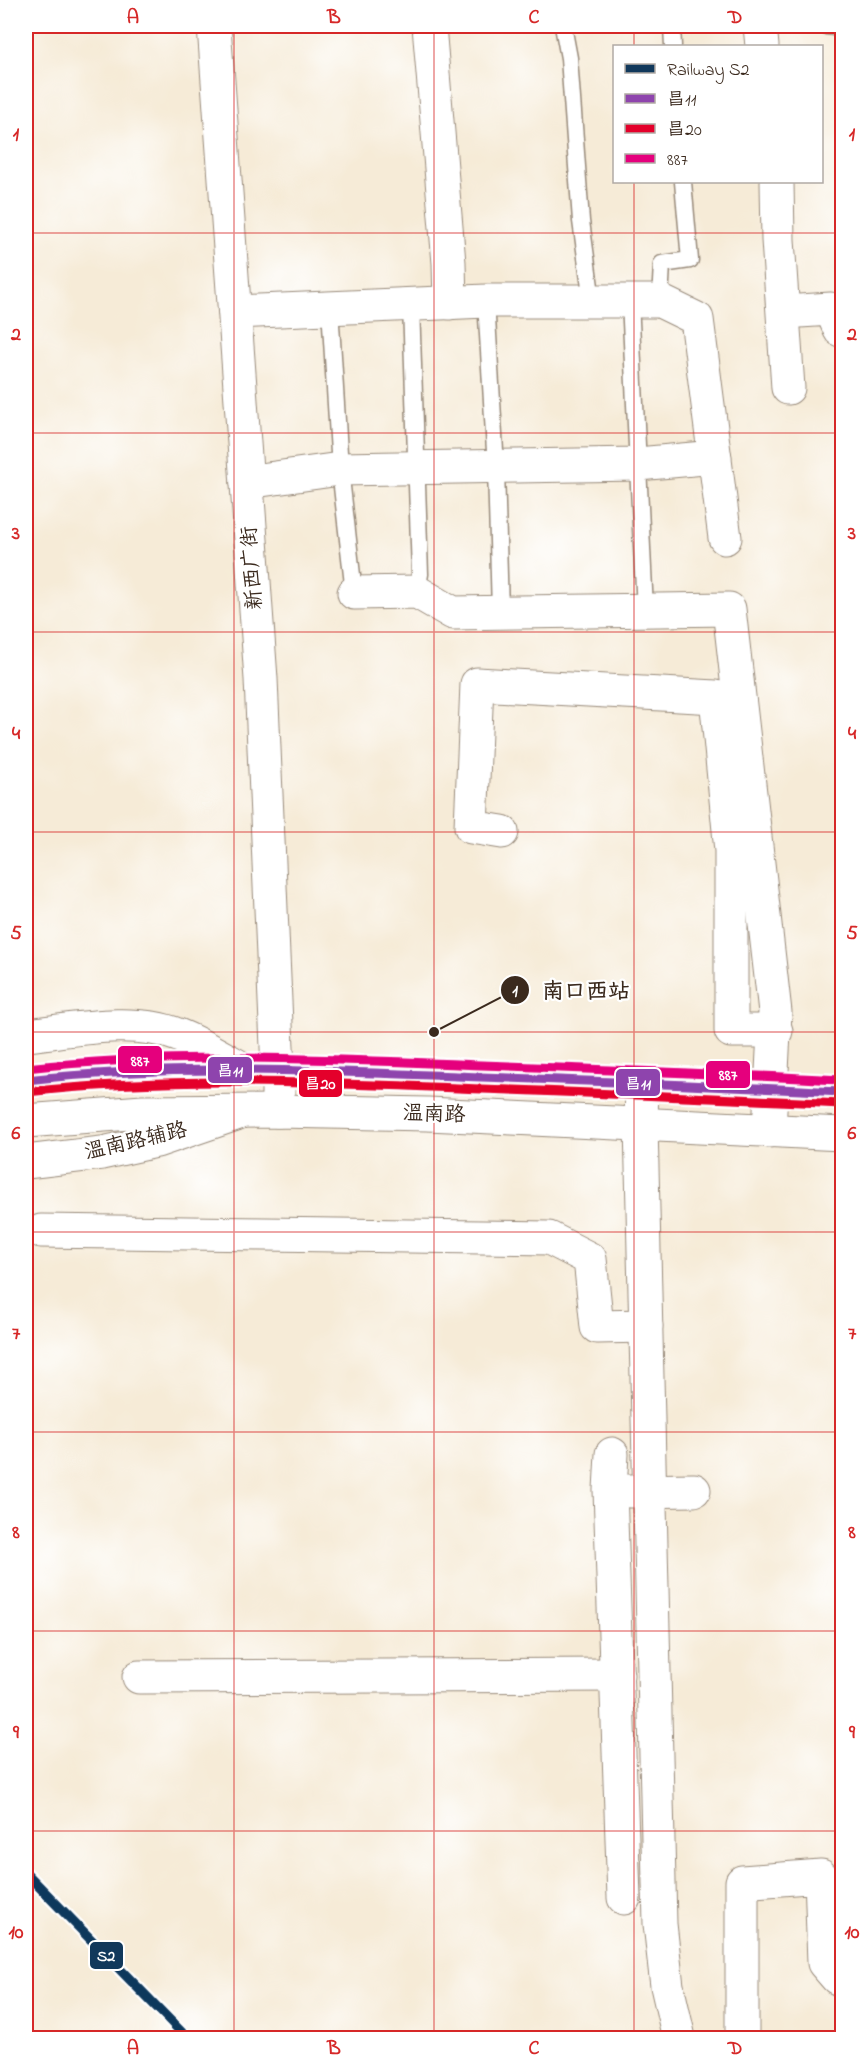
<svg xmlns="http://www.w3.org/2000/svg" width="868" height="2064" font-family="'Indie Flower','LXGW WenKai TC',sans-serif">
  <rect width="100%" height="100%" fill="#fff"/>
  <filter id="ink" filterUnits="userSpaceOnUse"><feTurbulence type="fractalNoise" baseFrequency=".0167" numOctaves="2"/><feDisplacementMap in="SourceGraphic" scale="12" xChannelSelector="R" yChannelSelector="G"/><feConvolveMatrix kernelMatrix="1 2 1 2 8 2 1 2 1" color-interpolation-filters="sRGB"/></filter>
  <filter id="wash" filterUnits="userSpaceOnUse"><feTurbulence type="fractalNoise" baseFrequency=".008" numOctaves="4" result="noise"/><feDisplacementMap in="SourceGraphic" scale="24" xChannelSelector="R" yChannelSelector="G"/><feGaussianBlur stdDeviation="1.35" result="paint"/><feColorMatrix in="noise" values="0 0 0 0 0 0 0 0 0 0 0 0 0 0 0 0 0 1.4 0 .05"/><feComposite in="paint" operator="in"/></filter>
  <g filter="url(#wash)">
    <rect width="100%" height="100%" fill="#f6ebd7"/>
  </g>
  <g filter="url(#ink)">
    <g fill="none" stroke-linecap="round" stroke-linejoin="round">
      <defs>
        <g id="service">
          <polyline points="563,26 569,58 581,221 592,301"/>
          <polyline points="672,26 673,46"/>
          <polyline points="826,26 842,28"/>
          <polyline points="486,301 496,468 500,612"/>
          <polyline points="630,301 645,610"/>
          <polyline points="660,301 662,264 690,260 683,182"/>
          <polyline points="411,305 420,574 417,592"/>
          <polyline points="330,308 340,469 354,593"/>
        </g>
        <g id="minor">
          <polyline points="429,26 449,263 450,303"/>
          <polyline points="760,26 762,46"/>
          <polyline points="777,182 778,240 788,388"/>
          <polyline points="235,312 486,301 660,301 697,319 725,538"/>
          <polyline points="784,312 831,309 840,330 842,330"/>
          <polyline points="247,482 340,469 638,464 715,457"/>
          <polyline points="354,593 417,592 453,613 729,609 775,1012 769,1131"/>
          <polyline points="502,832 471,827 477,684 716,697 731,851 731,1031 776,1031"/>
          <path d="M 26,1035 C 73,1030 133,1017 178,1035 C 201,1044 223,1058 245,1070"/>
          <polyline points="642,1083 641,1125 660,1924 667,1986 679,2038"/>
          <polyline points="26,1162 102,1153 157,1141 236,1114"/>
          <polyline points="41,1231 549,1238 590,1259 597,1327 646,1326"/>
          <polyline points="612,1454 610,1490 624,1898"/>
          <polyline points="629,1491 694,1490"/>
          <polyline points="139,1677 617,1675"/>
          <polyline points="742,2038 742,1882 821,1876 824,1963 837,1978 842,1980"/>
        </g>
        <polyline id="tertiary" points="214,26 261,679 278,1070 278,1111"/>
        <g id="primary">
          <path d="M 26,1080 C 154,1063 282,1070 411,1074 C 555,1079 699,1085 842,1092"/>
          <polyline points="26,1121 143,1112 278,1111 428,1114 842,1134"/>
        </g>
      </defs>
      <use href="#service" stroke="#988a7a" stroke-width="19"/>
      <use href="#minor" stroke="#988a7a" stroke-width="35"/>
      <use href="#tertiary" stroke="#988a7a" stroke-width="35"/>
      <use href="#primary" stroke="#988a7a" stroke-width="35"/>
      <use href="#service" stroke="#fff" stroke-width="16"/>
      <use href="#minor" stroke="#fff" stroke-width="33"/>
      <use href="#tertiary" stroke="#fff" stroke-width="33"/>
      <use href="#primary" stroke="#fff" stroke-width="33"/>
      <defs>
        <path id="bus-1" d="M 26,1080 C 160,1065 295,1070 429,1075 C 567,1080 704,1085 842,1092"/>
        <path id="bus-2" d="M 27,1092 C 161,1077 295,1082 430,1087 C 567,1092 704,1097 841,1104"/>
        <path id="bus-3" d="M 26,1068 C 160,1053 294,1058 429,1063 C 567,1068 705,1073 842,1080"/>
      </defs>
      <use href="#bus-1" stroke="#fff" stroke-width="14"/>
      <use href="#bus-2" stroke="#fff" stroke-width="14"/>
      <use href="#bus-3" stroke="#fff" stroke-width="14"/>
      <use href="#bus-1" stroke="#8e44ad" stroke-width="9"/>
      <use href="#bus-2" stroke="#e4002b" stroke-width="9"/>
      <use href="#bus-3" stroke="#e5007d" stroke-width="9"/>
      <defs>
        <polyline id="rail-1" points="26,1873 187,2038"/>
      </defs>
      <use href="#rail-1" stroke="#fff" stroke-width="15"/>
      <use href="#rail-1" stroke="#11385b" stroke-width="10"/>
    </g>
  </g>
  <path fill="none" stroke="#d62828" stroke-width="1.5" stroke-opacity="0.55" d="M 234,26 L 234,2038M 434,26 L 434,2038M 634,26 L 634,46M 634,182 L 634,2038M 26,233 L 842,233M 26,433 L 842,433M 26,632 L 842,632M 26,832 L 842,832M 26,1032 L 842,1032M 26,1232 L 842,1232M 26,1432 L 842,1432M 26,1631 L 842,1631M 26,1831 L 842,1831"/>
  <g text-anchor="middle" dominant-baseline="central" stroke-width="4.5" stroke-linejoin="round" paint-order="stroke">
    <g font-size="21" fill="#3b2a1e" stroke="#fff">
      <text transform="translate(253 568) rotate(-94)">新西广街</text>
      <text transform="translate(434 1115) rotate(2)">温南路</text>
      <text transform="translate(136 1142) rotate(-13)">温南路辅路</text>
    </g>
  </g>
  <path fill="none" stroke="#3b2a1e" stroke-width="2" d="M434 1032L515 990"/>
  <g fill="#3b2a1e" stroke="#fff" stroke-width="2">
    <circle cx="434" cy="1032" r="6"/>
    <circle cx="515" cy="990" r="15"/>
  </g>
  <g font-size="18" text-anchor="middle" font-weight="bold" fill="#fff">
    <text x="515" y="996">1</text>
  </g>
  <g font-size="22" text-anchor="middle" font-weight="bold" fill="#3b2a1e" stroke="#fff" stroke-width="4.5" stroke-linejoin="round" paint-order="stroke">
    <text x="586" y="998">南口西站</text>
  </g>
  <g stroke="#fff" stroke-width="2">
    <rect x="117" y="1045" width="46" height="29" rx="6" fill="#e5007d"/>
    <rect x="207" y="1056" width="46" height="28" rx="6" fill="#8e44ad"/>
    <rect x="705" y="1060" width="46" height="29" rx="6" fill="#e5007d"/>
    <rect x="615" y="1068" width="46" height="29" rx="6" fill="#8e44ad"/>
    <rect x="298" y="1069" width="45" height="29" rx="6" fill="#e4002b"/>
    <rect x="89" y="1941" width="35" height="29" rx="6" fill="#11385b"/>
  </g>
  <g font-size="16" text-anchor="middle" font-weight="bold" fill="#fff">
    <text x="140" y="1066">887</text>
    <text x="230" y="1076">昌11</text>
    <text x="728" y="1080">887</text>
    <text x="638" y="1089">昌11</text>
    <text x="320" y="1089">昌20</text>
    <text x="106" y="1961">S2</text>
  </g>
  <rect width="868" height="2064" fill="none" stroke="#fff" stroke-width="66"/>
  <rect x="613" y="45" width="210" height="138" fill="#ffffff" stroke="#b1aaa5" stroke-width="1.5"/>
  <rect x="625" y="64" width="30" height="9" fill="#11385b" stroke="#b1aaa5" stroke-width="1.5"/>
  <text x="667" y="75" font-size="18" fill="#3b2a1e">Railway S2</text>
  <rect x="625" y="94" width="30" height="9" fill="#8e44ad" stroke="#b1aaa5" stroke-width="1.5"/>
  <text x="667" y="105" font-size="18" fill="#3b2a1e">昌11</text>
  <rect x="625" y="124" width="30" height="9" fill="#e4002b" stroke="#b1aaa5" stroke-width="1.5"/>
  <text x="667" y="135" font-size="18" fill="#3b2a1e">昌20</text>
  <rect x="625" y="154" width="30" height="9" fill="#e5007d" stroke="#b1aaa5" stroke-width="1.5"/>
  <text x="667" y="165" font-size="18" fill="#3b2a1e">887</text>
  <rect x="33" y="33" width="802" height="1998" fill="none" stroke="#d62828" stroke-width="2"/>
  <g font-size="20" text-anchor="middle" font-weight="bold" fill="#d62828">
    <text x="133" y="23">A</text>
    <text x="334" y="23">B</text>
    <text x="534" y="23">C</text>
    <text x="735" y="23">D</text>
    <text x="16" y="140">1</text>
    <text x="852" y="140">1</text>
    <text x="16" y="340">2</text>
    <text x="852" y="340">2</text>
    <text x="16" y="539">3</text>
    <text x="852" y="539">3</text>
    <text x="16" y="739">4</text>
    <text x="852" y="739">4</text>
    <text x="16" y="939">5</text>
    <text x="852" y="939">5</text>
    <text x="16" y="1139">6</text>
    <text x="852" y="1139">6</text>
    <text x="16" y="1339">7</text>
    <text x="852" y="1339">7</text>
    <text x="16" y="1538">8</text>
    <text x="852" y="1538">8</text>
    <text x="16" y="1738">9</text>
    <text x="852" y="1738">9</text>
    <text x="16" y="1938">10</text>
    <text x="852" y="1938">10</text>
    <text x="133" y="2054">A</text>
    <text x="334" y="2054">B</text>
    <text x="534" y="2054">C</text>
    <text x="735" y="2054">D</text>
  </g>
</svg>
